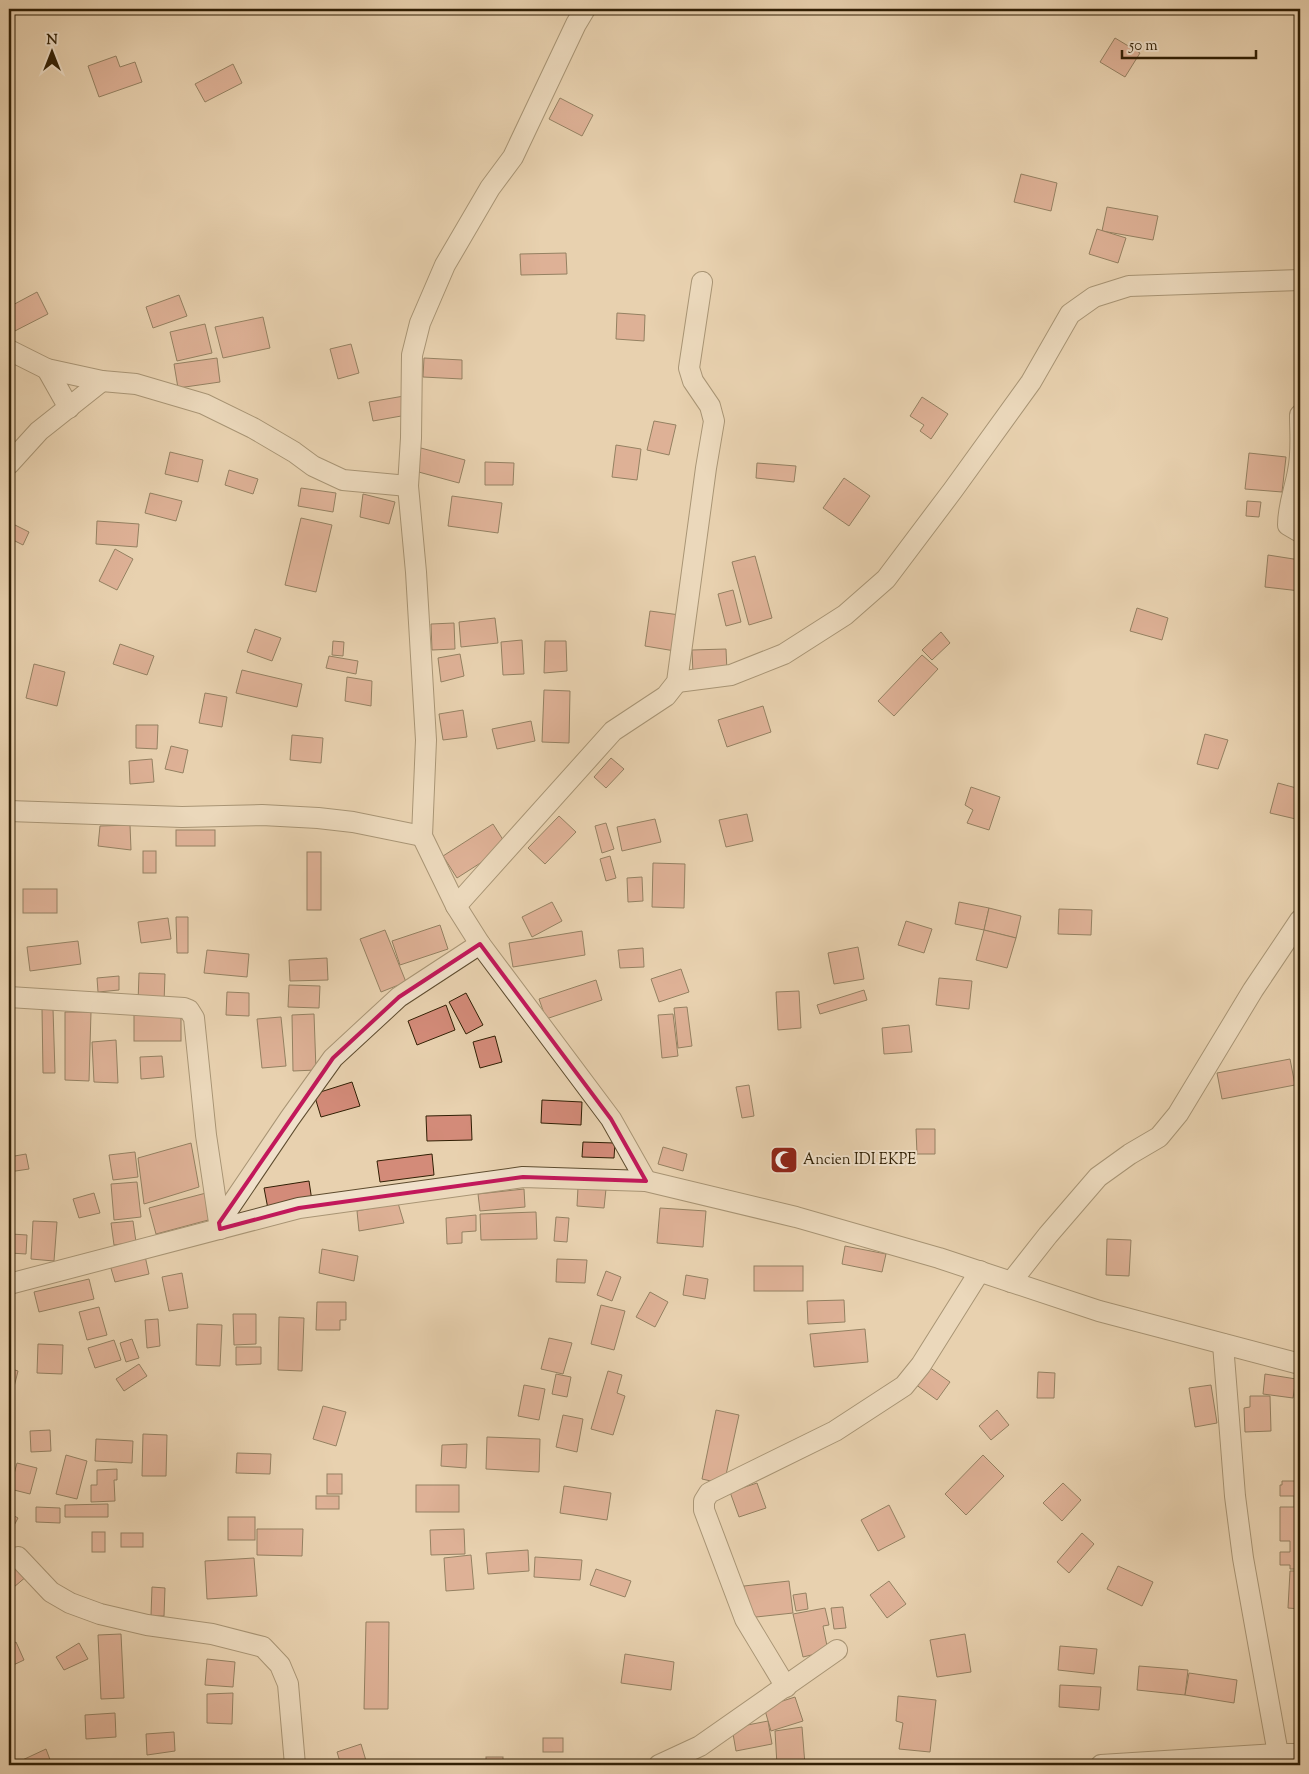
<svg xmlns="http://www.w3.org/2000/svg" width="1309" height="1774" font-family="'Sorts Mill Goudy',serif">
  <rect width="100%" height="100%" fill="#e8d1af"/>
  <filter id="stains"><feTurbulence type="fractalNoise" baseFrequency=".004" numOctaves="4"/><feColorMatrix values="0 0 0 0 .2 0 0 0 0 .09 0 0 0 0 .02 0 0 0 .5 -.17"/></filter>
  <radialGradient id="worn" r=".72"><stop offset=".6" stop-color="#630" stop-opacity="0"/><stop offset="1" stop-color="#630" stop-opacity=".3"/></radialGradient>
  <g fill="#d38b79" stroke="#301f04">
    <polygon points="1115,38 1140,53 1125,77 1100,62"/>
    <polygon points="116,56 120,67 135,62 142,82 99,97 88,66"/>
    <polygon points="233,64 242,83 205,102 195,84"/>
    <polygon points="560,98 593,115 582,136 549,119"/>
    <polygon points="1021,174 1057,183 1051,211 1014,202"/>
    <polygon points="1107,207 1158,216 1153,240 1102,231"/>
    <polygon points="1097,229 1126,238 1118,263 1089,254"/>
    <polygon points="566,253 567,274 521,275 520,254"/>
    <polygon points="37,292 48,314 9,334 9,307"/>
    <polygon points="179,295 187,316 153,328 146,307"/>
    <polygon points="617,313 645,315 644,341 616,339"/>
    <polygon points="263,317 270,348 223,358 215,327"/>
    <polygon points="205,324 212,353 177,361 170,332"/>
    <polygon points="351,344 359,373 338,379 330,349"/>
    <polygon points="217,358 220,382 178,388 174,364"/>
    <polygon points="424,358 462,360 462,379 423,377"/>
    <polygon points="404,396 407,415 373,421 369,402"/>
    <polygon points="922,397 948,414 931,439 920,431 924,425 910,416"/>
    <polygon points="654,421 676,425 669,455 647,450"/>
    <polygon points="616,445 641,449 637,480 612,477"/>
    <polygon points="421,448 465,460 459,483 415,471"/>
    <polygon points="170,452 203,460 198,482 165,474"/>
    <polygon points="1249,453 1286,457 1282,492 1245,489"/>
    <polygon points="485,462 514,463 513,485 485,485"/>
    <polygon points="757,463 796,466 794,482 756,478"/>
    <polygon points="229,470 258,479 253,494 225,485"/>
    <polygon points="844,478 870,496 849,526 823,508"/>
    <polygon points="301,488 336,493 333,512 298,506"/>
    <polygon points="150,493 182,501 176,521 145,513"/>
    <polygon points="363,494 395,502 389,524 360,517"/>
    <polygon points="452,496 502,503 498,533 448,526"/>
    <polygon points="1247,501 1261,502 1259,517 1246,516"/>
    <polygon points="301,518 332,525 316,592 285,585"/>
    <polygon points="97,521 139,524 137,547 96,544"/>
    <polygon points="9,522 29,532 23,545 9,538"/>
    <polygon points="115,549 133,559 117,590 99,581"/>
    <polygon points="1268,555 1300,560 1300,591 1265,587"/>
    <polygon points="755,556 772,618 749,625 732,562"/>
    <polygon points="733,590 741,622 726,626 718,594"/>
    <polygon points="1137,608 1168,618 1162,640 1130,631"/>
    <polygon points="650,611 680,615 675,651 645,646"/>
    <polygon points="495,618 498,643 461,647 459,622"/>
    <polygon points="454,623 455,649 432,650 431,624"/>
    <polygon points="255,629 281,638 272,661 247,652"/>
    <polygon points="941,632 950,643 932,660 922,650"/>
    <polygon points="522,640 524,674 503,675 501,642"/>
    <polygon points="333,641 344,642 343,656 332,655"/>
    <polygon points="545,641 566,641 567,671 544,673"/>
    <polygon points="120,644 154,656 147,675 113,664"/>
    <polygon points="726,649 727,672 693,674 692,650"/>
    <polygon points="460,654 464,676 441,682 438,658"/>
    <polygon points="922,655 938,669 894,716 878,701"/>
    <polygon points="329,656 358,661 356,674 326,668"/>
    <polygon points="34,664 65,672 57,706 26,698"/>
    <polygon points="242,670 302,684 297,707 236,693"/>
    <polygon points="347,677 372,681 371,706 345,701"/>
    <polygon points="544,690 570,691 569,743 542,742"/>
    <polygon points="205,693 227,697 222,727 199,723"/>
    <polygon points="763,706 771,732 727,747 718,720"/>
    <polygon points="463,710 467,737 443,740 439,714"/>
    <polygon points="531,721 535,741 497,749 492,729"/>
    <polygon points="136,725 158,725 157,749 136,748"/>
    <polygon points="1205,734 1228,740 1218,769 1197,764"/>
    <polygon points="292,735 323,738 321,763 290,760"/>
    <polygon points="171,746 188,750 183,773 165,769"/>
    <polygon points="611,758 624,769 606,788 594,777"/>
    <polygon points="152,759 154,782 130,784 129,761"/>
    <polygon points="1278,783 1300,789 1300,820 1270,813"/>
    <polygon points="971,787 1000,797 989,830 967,823 973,810 965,805"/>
    <polygon points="747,814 753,841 726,847 719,820"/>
    <polygon points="559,816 576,832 545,864 528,848"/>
    <polygon points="655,819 661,842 622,851 617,827"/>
    <polygon points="606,823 614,849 602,853 595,826"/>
    <polygon points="493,824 507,846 457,878 443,856"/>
    <polygon points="130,825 131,850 98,846 100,826"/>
    <rect x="176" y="830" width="39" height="16"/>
    <rect x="143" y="851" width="13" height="22"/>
    <rect x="307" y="852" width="14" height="58"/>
    <polygon points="610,856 616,878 606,881 600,859"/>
    <polygon points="653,863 685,864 684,908 652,907"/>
    <polygon points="642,877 643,901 628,902 627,878"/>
    <rect x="23" y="889" width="34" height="24"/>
    <polygon points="552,902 562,921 532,937 522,917"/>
    <polygon points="959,902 989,908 984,930 955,924"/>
    <polygon points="989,908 1021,916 1016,938 984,930"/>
    <polygon points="1059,909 1092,910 1091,935 1058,934"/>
    <polygon points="9,915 13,916 9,928"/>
    <polygon points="176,917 188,917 188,953 177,953"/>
    <polygon points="168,918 171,939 141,943 138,922"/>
    <polygon points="906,921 932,929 924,953 898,945"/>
    <polygon points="440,925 448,949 400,965 392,941"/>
    <polygon points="385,930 406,982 381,992 360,939"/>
    <polygon points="984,930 1016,938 1007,968 976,960"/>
    <polygon points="582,931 585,955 513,967 509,943"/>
    <polygon points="78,941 81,964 30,971 27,947"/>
    <polygon points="858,947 864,979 834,984 828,953"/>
    <polygon points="643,948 644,967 620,968 618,950"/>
    <polygon points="207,950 249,954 247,977 204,973"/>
    <polygon points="327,958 328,980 290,981 289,960"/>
    <polygon points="681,969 689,992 659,1002 651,979"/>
    <polygon points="139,973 165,974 164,1003 138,1003"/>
    <polygon points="119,976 119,990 98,992 97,978"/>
    <polygon points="939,978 972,981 969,1009 936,1005"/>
    <polygon points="596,980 602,1000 546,1019 539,999"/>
    <polygon points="289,985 320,986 319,1008 288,1007"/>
    <polygon points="864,990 867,1000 820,1014 817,1005"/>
    <polygon points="799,991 801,1028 778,1030 776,992"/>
    <polygon points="227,992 249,993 249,1016 226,1015"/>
    <polygon points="466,993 483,1025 466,1034 449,1002"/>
    <polygon points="446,1005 455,1030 417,1045 408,1021"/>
    <polygon points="687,1007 692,1046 678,1048 674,1008"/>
    <polygon points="42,1009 53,1009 55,1073 43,1073"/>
    <polygon points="65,1012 91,1012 89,1081 65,1080"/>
    <rect x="134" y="1013" width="47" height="28"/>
    <polygon points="314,1014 316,1070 293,1071 292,1015"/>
    <polygon points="673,1014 678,1056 662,1058 658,1015"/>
    <polygon points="281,1017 286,1066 262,1068 257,1019"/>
    <polygon points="909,1025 912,1052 884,1054 882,1028"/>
    <polygon points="495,1036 502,1062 480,1068 473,1042"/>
    <polygon points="116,1040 118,1083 94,1082 92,1042"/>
    <polygon points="162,1056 164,1077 141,1079 140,1057"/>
    <polygon points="1290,1059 1295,1085 1222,1099 1217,1073"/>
    <polygon points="352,1082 360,1106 321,1117 314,1094"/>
    <polygon points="749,1085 754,1116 742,1118 736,1087"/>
    <polygon points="542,1100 582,1102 581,1125 541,1123"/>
    <polygon points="471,1115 472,1140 427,1141 426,1116"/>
    <polygon points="916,1129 935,1129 935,1154 917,1154"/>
    <polygon points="583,1142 615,1143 614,1158 582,1157"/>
    <polygon points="191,1143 199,1187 144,1204 138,1158"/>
    <polygon points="663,1147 687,1154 683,1171 658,1164"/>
    <polygon points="135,1152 138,1177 113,1180 109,1155"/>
    <polygon points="26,1154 29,1169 9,1172 9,1157"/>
    <polygon points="432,1154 434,1175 380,1182 377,1161"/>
    <polygon points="309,1181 312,1201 268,1209 264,1188"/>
    <polygon points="137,1182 141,1217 114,1220 111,1184"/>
    <polygon points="578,1187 606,1189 604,1208 577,1206"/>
    <polygon points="524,1189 525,1207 480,1211 478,1194"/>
    <polygon points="94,1193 100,1213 79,1218 73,1199"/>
    <polygon points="206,1193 212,1219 156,1234 149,1208"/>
    <polygon points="398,1203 404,1223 359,1231 357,1211"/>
    <polygon points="660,1208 706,1211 703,1247 657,1243"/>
    <polygon points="536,1212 537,1239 481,1240 480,1214"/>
    <polygon points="476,1215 476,1231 462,1232 462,1243 447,1244 446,1218"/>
    <polygon points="556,1217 569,1218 567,1242 554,1241"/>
    <polygon points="33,1221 57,1222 54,1261 31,1259"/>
    <polygon points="133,1221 136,1242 114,1245 111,1223"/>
    <polygon points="11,1234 27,1235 26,1254 10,1253"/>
    <polygon points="1107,1239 1131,1240 1129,1276 1106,1275"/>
    <polygon points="845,1246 886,1254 882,1272 842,1264"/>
    <polygon points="322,1249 358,1256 354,1281 319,1273"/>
    <polygon points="9,1256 11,1256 15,1273 9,1274"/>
    <polygon points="145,1256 149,1274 115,1282 110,1265"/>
    <polygon points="557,1259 587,1260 585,1283 556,1282"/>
    <rect x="754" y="1266" width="49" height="25"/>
    <polygon points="606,1271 621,1277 612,1301 597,1295"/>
    <polygon points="182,1273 188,1308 169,1311 162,1277"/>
    <polygon points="686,1275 708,1279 705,1299 683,1295"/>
    <polygon points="89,1279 94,1299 39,1312 34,1292"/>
    <polygon points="650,1292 668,1302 655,1327 636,1317"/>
    <polygon points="844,1300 845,1322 808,1324 807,1301"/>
    <polygon points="317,1302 346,1302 346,1320 340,1320 340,1330 316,1330"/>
    <polygon points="601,1305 625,1311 614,1350 591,1344"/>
    <polygon points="99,1307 107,1335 87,1340 79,1312"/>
    <polygon points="233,1314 256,1314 256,1344 234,1345"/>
    <polygon points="279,1317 304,1318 302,1371 278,1370"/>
    <polygon points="158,1319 160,1346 147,1348 145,1320"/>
    <polygon points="197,1324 222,1325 220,1366 196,1365"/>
    <polygon points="865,1329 868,1362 814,1367 810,1334"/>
    <polygon points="549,1338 572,1343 563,1374 541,1369"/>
    <polygon points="132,1339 139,1358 126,1362 120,1343"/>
    <polygon points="114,1340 121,1360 95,1368 88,1348"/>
    <polygon points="38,1344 63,1345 62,1374 37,1373"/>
    <polygon points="236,1347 261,1347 261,1364 236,1365"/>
    <polygon points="139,1364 147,1376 124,1391 116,1379"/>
    <polygon points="929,1367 950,1382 937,1400 915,1384"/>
    <polygon points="9,1368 18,1371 14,1387 9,1385"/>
    <polygon points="608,1371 622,1375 617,1393 625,1396 613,1435 591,1429"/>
    <polygon points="1038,1372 1055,1373 1054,1398 1037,1398"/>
    <polygon points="556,1374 571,1377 567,1397 552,1394"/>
    <polygon points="1265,1374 1296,1379 1293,1398 1263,1394"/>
    <polygon points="524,1385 545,1389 539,1420 518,1416"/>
    <polygon points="1211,1385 1217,1423 1195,1427 1189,1388"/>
    <polygon points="1250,1396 1270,1396 1271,1431 1245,1432 1244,1408 1250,1407"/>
    <polygon points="323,1406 346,1412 336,1446 313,1439"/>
    <polygon points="716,1410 739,1415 724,1484 702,1479"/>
    <polygon points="997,1410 1009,1425 991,1440 979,1426"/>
    <polygon points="563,1415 583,1419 577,1452 556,1447"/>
    <polygon points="50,1430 51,1451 31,1452 30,1431"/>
    <polygon points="143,1434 167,1435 166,1476 142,1476"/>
    <polygon points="487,1437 540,1439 539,1472 486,1469"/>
    <polygon points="96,1439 133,1441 132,1463 95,1461"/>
    <polygon points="467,1444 466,1468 441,1466 442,1445"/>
    <polygon points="237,1453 271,1454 270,1474 236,1473"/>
    <polygon points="66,1455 87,1461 77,1499 56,1494"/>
    <polygon points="983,1455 1004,1476 966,1515 945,1494"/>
    <polygon points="17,1463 37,1468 30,1494 10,1489"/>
    <polygon points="117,1469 117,1480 114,1480 115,1501 91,1502 91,1485 97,1485 97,1470"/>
    <rect x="327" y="1474" width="15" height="20"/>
    <polygon points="1295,1478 1300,1478 1300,1569 1290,1569 1290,1565 1280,1565 1280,1552 1290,1552 1290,1541 1280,1541 1280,1507 1294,1507 1294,1496 1280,1496 1280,1485 1282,1485 1282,1481 1295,1481"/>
    <polygon points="757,1483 766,1508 739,1517 730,1492"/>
    <polygon points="1063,1483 1081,1500 1062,1521 1043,1503"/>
    <rect x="416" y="1485" width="43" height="27"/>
    <polygon points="564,1486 611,1493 607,1520 560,1513"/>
    <rect x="316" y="1496" width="23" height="13"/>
    <polygon points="108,1504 108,1517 65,1517 65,1505"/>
    <polygon points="889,1505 905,1537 878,1551 861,1520"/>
    <polygon points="36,1507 60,1508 60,1523 36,1522"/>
    <polygon points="9,1513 18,1518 9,1535"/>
    <rect x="228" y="1517" width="27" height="23"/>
    <polygon points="257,1529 303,1529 302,1556 257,1555"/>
    <polygon points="464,1529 465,1554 431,1555 430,1530"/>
    <rect x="92" y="1532" width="13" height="20"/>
    <rect x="121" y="1533" width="22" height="14"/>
    <polygon points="1082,1533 1094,1544 1069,1573 1057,1562"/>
    <polygon points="528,1550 529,1571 488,1574 486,1553"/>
    <polygon points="9,1554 27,1576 14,1587 9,1580"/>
    <polygon points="471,1555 474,1589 446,1591 444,1558"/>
    <polygon points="535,1557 582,1560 580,1580 534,1577"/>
    <polygon points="254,1558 257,1596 207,1599 205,1561"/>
    <polygon points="1118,1566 1153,1582 1142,1606 1107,1589"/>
    <polygon points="596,1569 631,1581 625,1597 590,1585"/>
    <polygon points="1290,1571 1300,1571 1300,1609 1288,1608"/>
    <polygon points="789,1581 793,1613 747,1618 744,1586"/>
    <polygon points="889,1581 906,1604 887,1618 870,1595"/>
    <polygon points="152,1587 165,1588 164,1616 151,1616"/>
    <polygon points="806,1593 808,1609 796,1611 793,1595"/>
    <polygon points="843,1607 846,1628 834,1629 831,1608"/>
    <polygon points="825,1608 829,1625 823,1626 828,1651 803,1657 793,1614"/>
    <polygon points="366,1622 389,1622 388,1709 364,1709"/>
    <polygon points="121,1634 124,1698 101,1699 98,1635"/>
    <polygon points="965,1634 971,1672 937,1677 930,1640"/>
    <polygon points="16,1642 24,1660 9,1667 9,1646"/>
    <polygon points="79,1643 88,1659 64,1670 56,1657"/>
    <polygon points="1060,1646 1097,1649 1094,1674 1058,1670"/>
    <polygon points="625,1654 674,1662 671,1690 621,1683"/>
    <polygon points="207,1659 235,1662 233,1687 205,1685"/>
    <polygon points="1139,1666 1188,1670 1185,1695 1137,1690"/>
    <polygon points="1189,1673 1237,1680 1234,1703 1185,1695"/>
    <polygon points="1060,1685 1101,1687 1099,1710 1059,1707"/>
    <polygon points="233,1693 232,1724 207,1723 207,1694"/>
    <polygon points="898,1696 936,1700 930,1752 899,1749 903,1723 896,1721"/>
    <polygon points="795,1697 803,1721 771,1731 764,1707"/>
    <polygon points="115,1713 116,1737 86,1739 85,1715"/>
    <polygon points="768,1721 772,1744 736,1751 732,1728"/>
    <polygon points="802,1727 805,1765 777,1765 775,1731"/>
    <polygon points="174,1732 175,1751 147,1755 146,1734"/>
    <rect x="543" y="1738" width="20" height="14"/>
    <polygon points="361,1744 367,1764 341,1765 337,1752"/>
    <polygon points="46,1749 52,1765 17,1765 16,1763"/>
    <rect x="486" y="1757" width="17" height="8"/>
    <polygon points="900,1764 900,1765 865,1765"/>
  </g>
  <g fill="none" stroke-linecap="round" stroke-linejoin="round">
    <defs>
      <g id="minor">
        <polyline points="585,9 576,24 513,157 490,188 445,265 420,323 412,355 411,438 408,486 416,572 426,740 422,836 456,906 480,944 611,1119 646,1181"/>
        <polyline points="9,350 47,369 102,381 136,384 204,404 253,428 294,452 313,466 343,480 408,486"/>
        <polyline points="47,369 69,408"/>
        <path d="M 1300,415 C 1300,433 1302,453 1298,471 C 1295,489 1288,505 1288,525 L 1300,532"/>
        <polyline points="9,464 39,431 102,381"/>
        <polyline points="677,682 731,675 784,654 845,615 886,579 953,490 1031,382 1070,314 1094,297 1129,286 1300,280"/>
        <polyline points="9,811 182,817 262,815 318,818 353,822 422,836"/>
        <polyline points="456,906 613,731 666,696 677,682 706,468 714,421 710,406 693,381 689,368 702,282"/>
        <polyline points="9,997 184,1008 189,1010 194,1018 206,1135 220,1229"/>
        <polyline points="219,1223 290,1118 333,1058 399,997 480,944"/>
        <polyline points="1011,1282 1048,1235 1098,1177 1130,1154 1159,1137 1178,1114 1253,990 1300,920"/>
        <polyline points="9,1284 299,1208 523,1177 646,1181 796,1217 939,1258 1099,1311 1300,1364"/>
        <polyline points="1223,1344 1235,1496 1243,1558 1280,1765"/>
        <polyline points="18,1557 51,1592 70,1603 100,1614 147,1625 212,1634 263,1647 280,1665 288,1684 295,1765"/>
        <polyline points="786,1687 745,1619 704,1510 704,1501 709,1493 835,1431 904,1386 921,1365 980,1271"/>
        <polyline points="659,1765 700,1746 837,1650"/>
        <polyline points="1101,1765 1278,1754 1300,1754"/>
      </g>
    </defs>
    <use href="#minor" stroke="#5e4c2f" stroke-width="22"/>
    <use href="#minor" stroke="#f0e1cb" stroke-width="20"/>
  </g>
  <path d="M0 0H1309V1774H0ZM 480,944 L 611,1119 L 646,1181 L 523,1177 L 299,1208 L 220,1229 L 219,1223 L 333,1058 L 399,997 Z" fill="#e8d1af" fill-opacity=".55" fill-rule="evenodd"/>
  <path fill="none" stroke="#c2185b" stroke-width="4" stroke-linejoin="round" d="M 480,944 L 611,1119 L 646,1181 L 523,1177 L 299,1208 L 220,1229 L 219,1223 L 333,1058 L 399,997 Z"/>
  <defs>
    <symbol id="mosque-square" viewBox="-11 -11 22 22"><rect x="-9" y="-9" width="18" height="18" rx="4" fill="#8f2418" stroke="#f0e1cb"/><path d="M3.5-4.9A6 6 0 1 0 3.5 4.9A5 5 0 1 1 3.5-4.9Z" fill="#fff"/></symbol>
  </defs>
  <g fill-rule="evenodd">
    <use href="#mosque-square" x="768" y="1144" width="32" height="32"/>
  </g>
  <g text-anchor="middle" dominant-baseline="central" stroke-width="4" stroke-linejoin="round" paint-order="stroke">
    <g font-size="15" fill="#301f04" stroke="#f0e1cb" text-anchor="start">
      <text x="803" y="1160">Ancien IDI EKPE</text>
    </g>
  </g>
  <rect width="1309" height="1774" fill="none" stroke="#e8d1af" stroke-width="30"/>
  <rect x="10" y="10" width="1289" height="1754" fill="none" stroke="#301f04" stroke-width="2.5"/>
  <rect x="15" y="15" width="1279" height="1744" fill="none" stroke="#301f04"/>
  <g transform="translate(52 52)" stroke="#f0e1cb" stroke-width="4" paint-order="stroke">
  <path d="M0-4L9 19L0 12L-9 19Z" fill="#301f04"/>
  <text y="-8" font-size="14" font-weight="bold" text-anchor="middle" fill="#301f04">N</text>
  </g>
  <path d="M1122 50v8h134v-8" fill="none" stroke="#301f04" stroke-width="2.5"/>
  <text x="1129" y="50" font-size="15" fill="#301f04" stroke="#f0e1cb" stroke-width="4" paint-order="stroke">50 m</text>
  <rect width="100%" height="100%" filter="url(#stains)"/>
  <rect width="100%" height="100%" fill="url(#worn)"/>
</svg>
